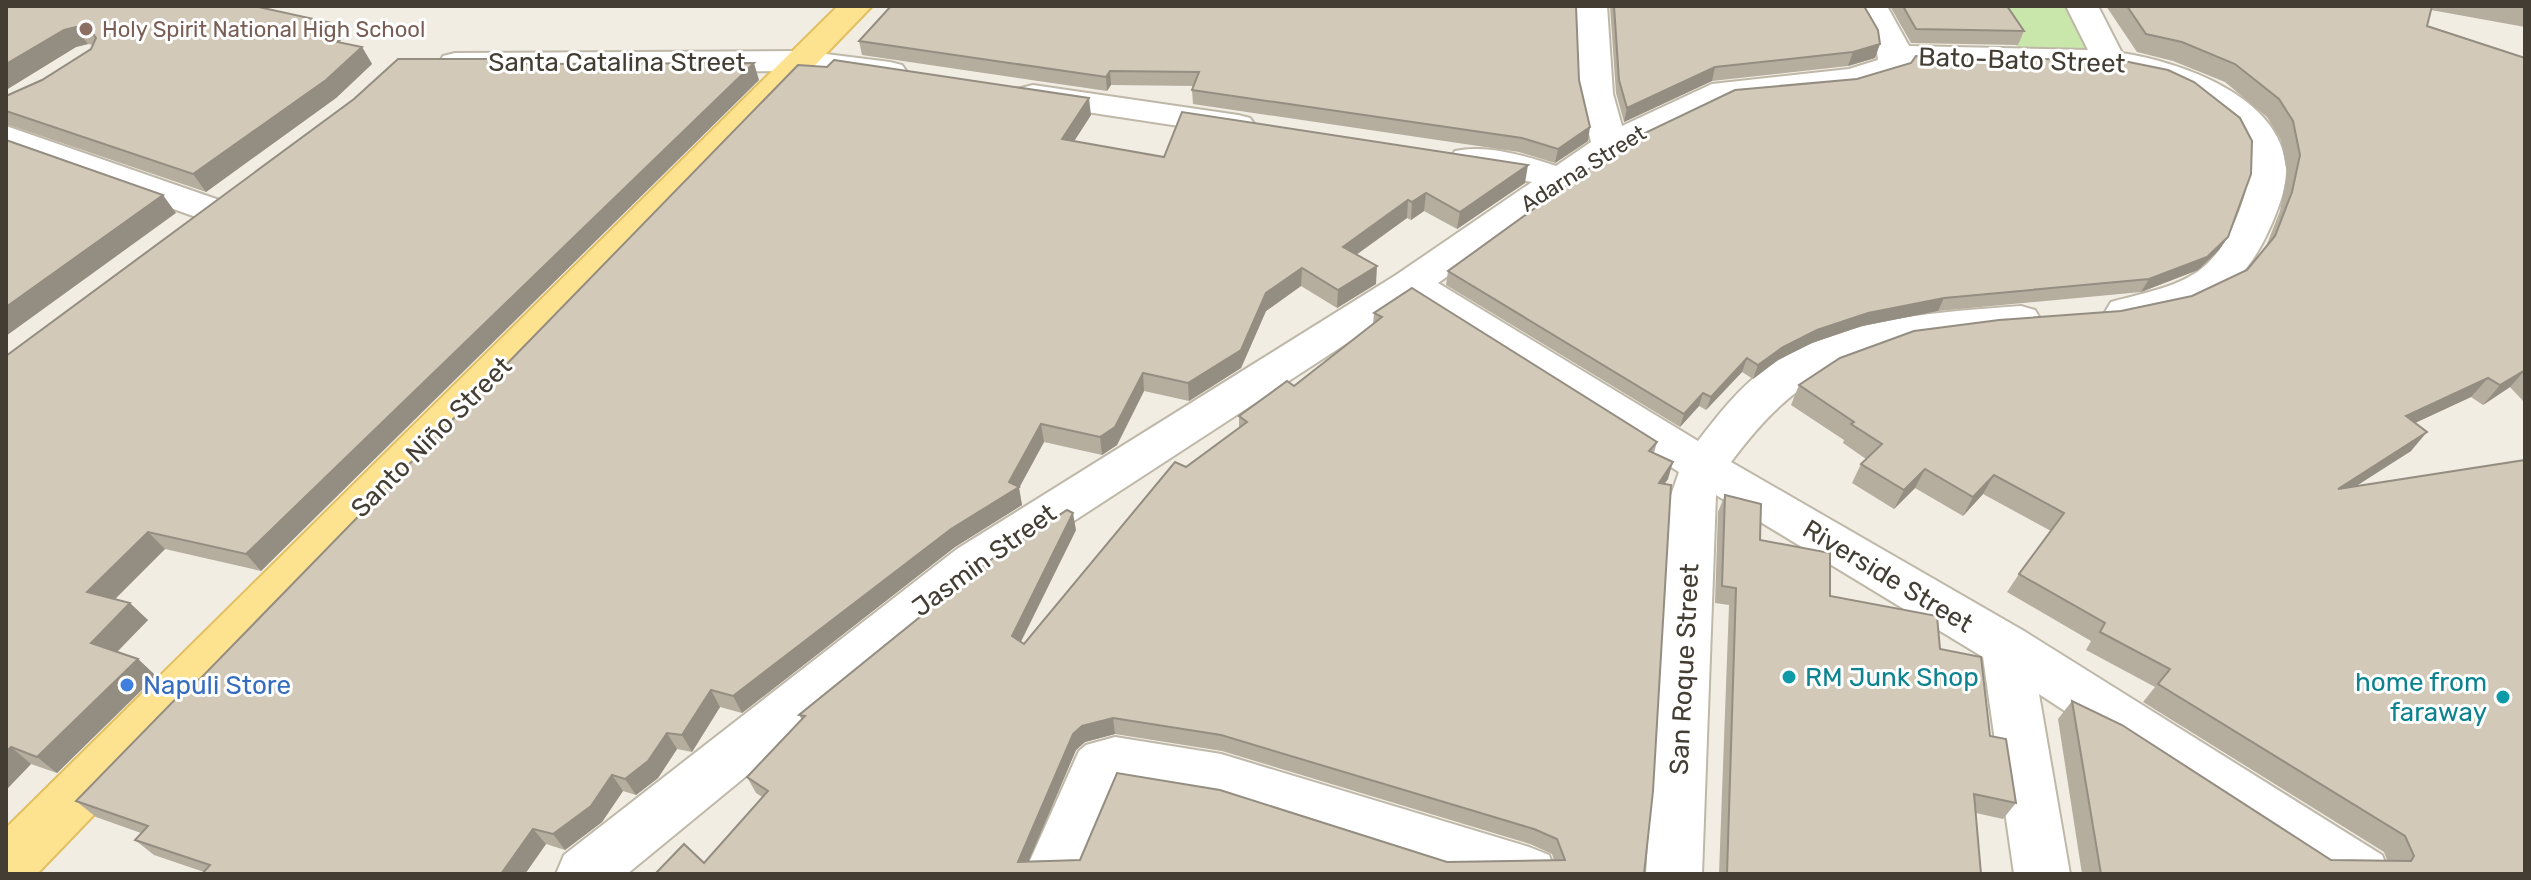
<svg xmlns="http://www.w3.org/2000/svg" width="2531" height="880" font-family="Rubik,sans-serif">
  <rect width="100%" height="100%" fill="#f1ede3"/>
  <polygon fill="#c9e6ab" points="1997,6 2080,6 2110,58 2020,53"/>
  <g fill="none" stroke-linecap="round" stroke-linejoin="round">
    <defs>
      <g id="minor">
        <path d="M1575 6H1607L1613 94 1622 126 1712 84 1849 69 1878 60 1876 43 1855 6H1887L1909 46 2088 50 2066 6H2098L2122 53C2180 62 2281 96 2286 168 2287 188 2277 213 2268 232 2246 280 2215 304 2164 317 2146 322 2129 327 2111 322L2105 312 2111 302C2178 284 2213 282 2240 209 2253 174 2253 148 2225 121 2171 69 2102 69 2031 68 1991 67 1950 66 1910 66L1905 73 1852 89 1731 100 1622 152 1438 283 1698 441C1717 416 1739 388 1765 369 1837 318 1936 312 2021 306L2035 310 2041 320 2035 330C2010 337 1982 336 1956 339 1848 352 1797 373 1731 462L2024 631 2382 855 2390 874H2313L2039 694 2070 874H2014L1983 657 1716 495 1702 874H1646L1669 501 1679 472 1410 302 991 575 627 874H556L564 855 957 549 1396 275 1532 182 1455 167 1450 159 1455 151C1487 144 1526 156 1556 166L1591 142 1579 94Z"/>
        <polygon points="802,51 890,62 902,65 907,72 902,79 890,82 802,71 455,73 443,70 439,63 443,56 455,53"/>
        <polygon points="1033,85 1238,115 1250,118 1255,125 1250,132 1238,135 1021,102 1016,95 1021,88"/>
        <polygon points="6,126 222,201 228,209 222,217 209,220 196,217 6,149"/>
        <polygon points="1115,737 1221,754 1529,847 1549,855 1557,874 1445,874 1221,802 1118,785 1080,874 1024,874 1079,751 1086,745"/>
      </g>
      <polygon id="major" points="838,6 872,6 37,874 6,874 6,828"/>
    </defs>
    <use href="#minor" stroke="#bfb8a8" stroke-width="4"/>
    <use href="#major" stroke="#e2bf60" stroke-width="4"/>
    <use href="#minor" fill="#fff" fill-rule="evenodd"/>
    <use href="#major" fill="#fde28f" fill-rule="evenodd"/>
  </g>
  <g fill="#b5ad9e" fill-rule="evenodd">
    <polygon points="6,6 332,23 341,40 339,42 362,47 372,64 336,98 206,192 6,124 6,96 42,80 91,49 93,45 88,44 76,47 6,90"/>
    <polygon points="1610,6 1864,6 1875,58 1848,66 1712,81 1624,122 1616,93"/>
    <polygon points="1890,6 2007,6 2024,31 2018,45 1911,43"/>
    <polygon points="2106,6 2525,6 2525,27 2431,10 2427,26 2525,58 2525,403 2510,387 2483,405 2471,397 2415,423 2411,451 2355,486 2525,874 2082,874 2058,719 2072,701 2331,860 2387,860 2384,852 2143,702 2155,687 2086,650 2091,641 2007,592 2019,574 2051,531 1983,494 1963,516 1915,488 1894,509 1852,483 1861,464 1866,459 1843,443 1844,440 1791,405 1799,385 2121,311 2192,296 2247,270 2265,249 2280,211 2287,173 2281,140 2267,117 2225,82 2173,61 2137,52"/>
    <polygon points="859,41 1579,80 1588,141 1555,163 1519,152 1193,104 1192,90 1194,86 1111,85 1107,91 862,55"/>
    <polygon points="522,64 759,80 261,571 165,549 115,599 148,620 117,652 138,659 156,676 57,773 31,764 6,790 6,356"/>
    <polygon points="1091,115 1074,141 1164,157 1525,183 1457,229 1424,211 1411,220 1407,218 1356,255 1376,284 1337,308 1301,286 1266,311 1241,368 1189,401 1144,391 1117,445 1102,455 1044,442 1019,488 1022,505 955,547 742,713 720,707 692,752 677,749 658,778 636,795 623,791 602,822 565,850 546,844 525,874 202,874 204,872 154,855 135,840 141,833 96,817 76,801 199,680"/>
    <polygon points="2228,237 2219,250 2198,270 2141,292 1938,311 1862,326 1812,343 1778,360 1753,379 1742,372 1706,410 1699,406 1680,427 1446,285 1448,271"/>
    <path d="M1374 313 1657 442 1654 453 1668 479 1664 484 1644 874 704 863 762 797 756 793 747 777 802 720 799 715 1076 530 1021 642 1024 644 1186 467 1239 428V416L1294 386 1373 324ZM1115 734 1222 751 1530 844 1552 854 1554 860 1447 862 1080 860 1029 861 1076 750 1085 742Z"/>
    <polygon points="1725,495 1760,540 1830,596 1940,649 1990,736 2016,803 2003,819 1976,813 1981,874 1719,874 1729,605 1715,603 1718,512"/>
  </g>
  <g fill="#948d81">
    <polygon points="332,23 341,40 328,55 318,38"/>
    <polygon points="76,27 88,44 76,47 6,90 6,64 64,30"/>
    <polygon points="1880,44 1875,58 1848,66 1853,52"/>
    <polygon points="362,47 372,64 336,98 206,192 193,174"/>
    <polygon points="754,63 759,80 261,571 246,554"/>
    <polygon points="1715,67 1712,81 1624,122 1627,108"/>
    <polygon points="1110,71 1111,85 1107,91 1106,77"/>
    <polygon points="1089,98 1091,115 1064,157 1062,139"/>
    <polygon points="1590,127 1588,141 1555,163 1558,149"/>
    <polygon points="1528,165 1525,183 1457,229 1460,212"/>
    <polygon points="1426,193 1424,211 1411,220 1412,202"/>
    <polygon points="163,195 176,213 6,336 6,307"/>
    <polygon points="1408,200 1407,218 1342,265 1343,247"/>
    <polygon points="2228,237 2219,250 2198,270 2141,292 2149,279"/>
    <polygon points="1377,266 1376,284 1337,308 1338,290"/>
    <polygon points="1302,268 1301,286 1266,311 1241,368 1189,401 1188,383 1266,293"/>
    <polygon points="1944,298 1938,311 1862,326 1812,343 1778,360 1753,379 1758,365 1783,347 1817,330 1868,313"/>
    <polygon points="1747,358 1742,372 1706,410 1711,397"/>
    <polygon points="2525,370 2510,387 2483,405 2500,385"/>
    <polygon points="1143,373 1144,391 1117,445 1102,455 1100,437"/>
    <polygon points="2488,378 2471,397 2389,435 2406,416"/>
    <polygon points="1703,393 1699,406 1680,427 1684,414"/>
    <polygon points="1041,424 1044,442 1019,488 1022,505 955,547 742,713 733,696 1009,482"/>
    <polygon points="2427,432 2411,451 2322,508 2338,489"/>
    <polygon points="1673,462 1668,479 1653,500 1659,483"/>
    <polygon points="1925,469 1915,488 1894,509 1904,490"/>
    <polygon points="1994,475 1983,494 1963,516 1973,497"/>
    <polygon points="1073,513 1076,530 1015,653 1012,636"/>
    <polygon points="148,532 165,549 105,609 87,592"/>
    <polygon points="130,603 148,620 109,660 91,643"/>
    <polygon points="138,659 156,676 57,773 37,757"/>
    <polygon points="711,690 720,707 692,752 682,735"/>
    <polygon points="1113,718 1115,734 1085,742 1076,750 1023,874 1018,862 1073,734 1082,726"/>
    <polygon points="667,733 677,749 658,778 636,795 625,779"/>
    <polygon points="11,747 31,764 6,790 6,752"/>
    <polygon points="612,775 623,791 602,822 565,850 553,834"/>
    <polygon points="533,829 546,844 525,874 501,874"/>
  </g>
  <g fill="#d3c9b8" stroke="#948d81" stroke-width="2" fill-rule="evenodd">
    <polygon points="6,6 254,6 332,23 318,38 362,47 326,80 193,174 6,111 6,96 42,80 91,49 96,38 90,30 76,27 64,30 6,64"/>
    <polygon points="891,6 1576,6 1579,80 1590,127 1558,149 1522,138 1192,90 1199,72 1110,71 1106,77 859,41"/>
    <polygon points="1614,6 1864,6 1878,30 1880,44 1853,52 1715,67 1627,108 1619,80"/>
    <polygon points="1903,6 2007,6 2024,31 1916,29"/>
    <polygon points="2127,6 2432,6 2427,26 2525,58 2525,370 2500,385 2488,378 2406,416 2427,432 2338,489 2525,460 2525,874 2101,874 2072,701 2122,725 2331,860 2411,861 2414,856 2405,836 2158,684 2170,669 2100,632 2105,623 2019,574 2064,513 1994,475 1973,497 1925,469 1904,490 1861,464 1882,444 1851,424 1854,422 1799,385 1840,358 1914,331 1999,320 2121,311 2192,296 2247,270 2275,236 2292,192 2300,155 2293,121 2279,99 2235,64 2182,42 2146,34"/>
    <polygon points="1916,56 2124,61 2168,70 2194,82 2240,118 2252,141 2251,174 2228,237 2207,257 2149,279 1944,298 1868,313 1817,330 1783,347 1758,365 1747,358 1711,397 1703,393 1684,414 1448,271 1626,142 1735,90 1857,79 1911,63"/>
    <polygon points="398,59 498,59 522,64 754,63 246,554 148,532 87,592 130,603 91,643 138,659 37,757 11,747 6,752 6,356 354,99"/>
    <polygon points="834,60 1089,98 1062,139 1164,157 1182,112 1528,165 1460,212 1426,193 1412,202 1408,200 1343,247 1377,266 1338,290 1302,268 1266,293 1241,350 1188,383 1143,373 1115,427 1100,437 1041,424 1009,482 1019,487 951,529 733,696 711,690 682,735 667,733 648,761 625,779 612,775 591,806 553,834 533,829 501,874 202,874 210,865 135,840 148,826 76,801 195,679 199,680 798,65 827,67"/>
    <polygon points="6,140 163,195 6,307"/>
    <path d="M1412 288 1657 442 1649 451 1673 462 1659 483 1671 485 1653 791 1644 874H655L684 844 704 863 768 791 747 777 805 716 799 715 989 561 1067 510 1073 513 1012 636 1024 644 1175 462 1186 467 1247 422 1239 416 1287 381 1294 386 1382 317 1374 313ZM1113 718 1221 735 1534 829 1557 839 1565 860 1447 862 1220 790 1117 773 1080 860 1018 862 1073 734 1082 726Z"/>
    <polygon points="1725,495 1761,504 1760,540 1830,553 1830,596 1937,616 1940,649 1981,657 1990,736 2006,739 2016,803 1974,794 1981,874 1727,874 1736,588 1722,586"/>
  </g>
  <circle fill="#8d6e63" stroke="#fff" stroke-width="3" cx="86" cy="29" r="8"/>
  <g fill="#0f9aa8" stroke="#fff" stroke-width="3">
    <circle cx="1789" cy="677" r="8"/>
    <circle cx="2503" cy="697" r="8"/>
  </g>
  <circle fill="#3f7fe0" stroke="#fff" stroke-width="3" cx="127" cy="685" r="8"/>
  <g text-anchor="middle" stroke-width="6" stroke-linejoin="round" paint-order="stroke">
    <g font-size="22" fill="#785e54" stroke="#fff" text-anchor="start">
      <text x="102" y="37">Holy Spirit National High School</text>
    </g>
    <g font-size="22" fill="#433d33" stroke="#fff">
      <text transform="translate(1583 168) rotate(-32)" y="8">Adarna Street</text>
    </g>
    <g font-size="26" fill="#433d33" stroke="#fff">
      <text transform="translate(2022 60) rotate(2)" y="9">Bato-Bato Street</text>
      <text x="617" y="71">Santa Catalina Street</text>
      <text transform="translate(431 437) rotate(-45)" y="9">Santo Niño Street</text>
      <text transform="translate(984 560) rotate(-36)" y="9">Jasmin Street</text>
      <text transform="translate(1888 576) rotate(31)" y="9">Riverside Street</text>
      <text transform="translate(1684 669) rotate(-87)" y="9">San Roque Street</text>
    </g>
    <g font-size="26" fill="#0d838f" stroke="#fff" text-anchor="start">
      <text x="1805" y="686">RM Junk Shop</text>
      <text x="2487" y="691" text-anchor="end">home from<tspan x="2487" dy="30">faraway</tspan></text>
    </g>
    <g font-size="26" fill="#366cbe" stroke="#fff" text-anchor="start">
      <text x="143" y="694">Napuli Store</text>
    </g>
  </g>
  <rect width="2531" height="880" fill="none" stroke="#433d33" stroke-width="16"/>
</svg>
